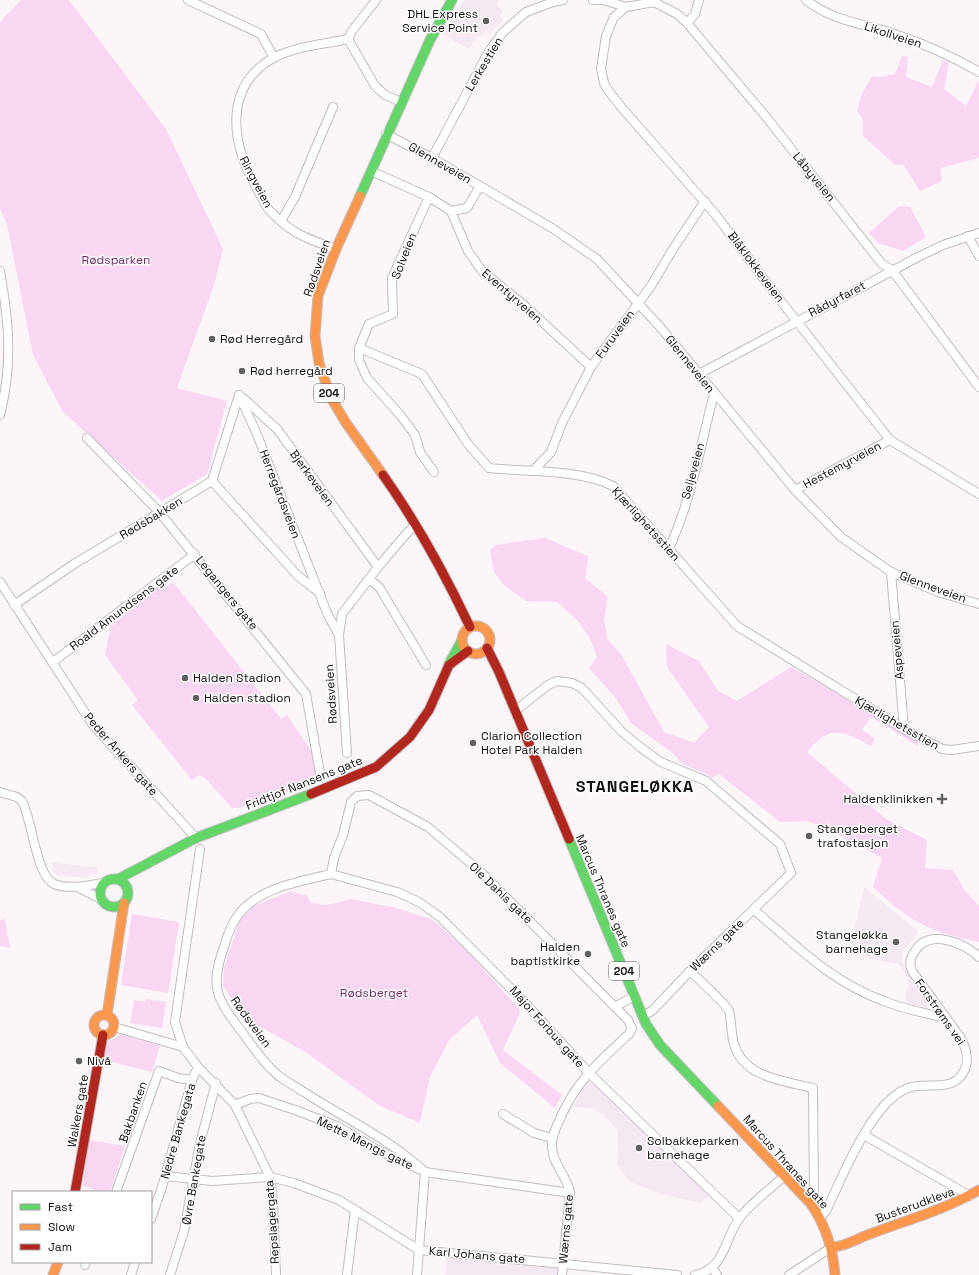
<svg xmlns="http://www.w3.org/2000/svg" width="979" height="1275" font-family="'Space Grotesk',sans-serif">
  <rect width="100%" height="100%" fill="#fcf6fb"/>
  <g fill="#f4e8f2">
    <polygon points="464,0 498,0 497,6 503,11 499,16 504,20 489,34 486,31 481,36 480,35 473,42 470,49 441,34"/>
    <polygon points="53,863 96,867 98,872 86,878 57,875 52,870"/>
    <polygon points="864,887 918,931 916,936 904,950 901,960 912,980 930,1003 925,1009 906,1003 906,990 909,987 908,979 899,964 870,959 850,948"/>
    <polygon points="591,1081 709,1195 700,1203 661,1194 630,1182 617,1164 618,1131 603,1114 590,1108 573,1107 582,1089"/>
    <polygon points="447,1256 558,1266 558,1275 445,1275"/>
  </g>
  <g fill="#f9d7f3">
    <polygon points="21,0 69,0 166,129 223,249 215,282 177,388 227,401 207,474 162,501 63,412 33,355 7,224 0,209 0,22"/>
    <polygon points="902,56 908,57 906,77 932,87 943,60 949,63 944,89 966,106 979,80 979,158 940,168 942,181 920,191 903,164 895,165 863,136 863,120 857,110 862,94 872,76 881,77 895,74"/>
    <polygon points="899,206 910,207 926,237 903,251 878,243 869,233"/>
    <path d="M545 538 588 556 585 578 608 597 604 620 608 640 621 654 664 732 694 743 709 727 667 667 666 644 699 661 718 691 737 701 791 667 920 741 918 746 871 717 862 730 875 738 871 746C843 731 830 724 807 752L886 819 927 840 925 868 953 870 965 891 979 906V942C930 932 909 921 873 887L882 858 826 828 807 821 780 822 719 774 712 778 680 762 674 754 631 723 615 697 589 668 597 657 590 638 577 620 557 602 526 601 504 585 494 572 490 550 496 545Z"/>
    <polygon points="173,582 281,719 287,715 312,752 317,782 239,808 232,808 206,779 199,775 192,780 132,705 138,700 105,655 111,626 161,586 164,589"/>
    <polygon points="291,891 307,896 311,903 328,905 351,899 397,908 433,920 465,949 521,1011 503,1050 562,1095 555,1108 500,1063 477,1015 449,1040 430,1077 420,1123 380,1106 304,1051 246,1019 223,986 224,967 240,920 254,906"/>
    <polygon points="132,914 179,922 168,993 121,985"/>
    <polygon points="5,919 10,948 0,946 0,920"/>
    <polygon points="146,999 166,1002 162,1028 130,1023 134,1000 145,1002"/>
    <polygon points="121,1034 160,1046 152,1072 104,1060 108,1042"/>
    <polygon points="89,1140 125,1146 110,1192 100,1192 83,1185"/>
  </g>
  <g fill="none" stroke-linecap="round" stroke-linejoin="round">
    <defs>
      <g id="street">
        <polyline points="188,0 261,34 274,58"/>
        <polyline points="593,0 603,0 626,7"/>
        <path d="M806 0C833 21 860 23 892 33 922 43 952 56 979 72"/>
        <polyline points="687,23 695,14 699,0"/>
        <polyline points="348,39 352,31 376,0"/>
        <polyline points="386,134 432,158 552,228 597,259 661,328 795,490 841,537 891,572 938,592 979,604"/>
        <polyline points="432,158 488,53 502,33 526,12 553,2 563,0"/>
        <polyline points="371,171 429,197 451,211 468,251 482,271 524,305 591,367"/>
        <polyline points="429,197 392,278 393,314 369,324 359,348 359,360 367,378 401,416 415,435 420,452 434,472"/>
        <polyline points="451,211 467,208 480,186"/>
        <polyline points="281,221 295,197 333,107"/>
        <polyline points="968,236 979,256"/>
        <path d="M336 249C322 244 306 239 294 231 285 226 277 218 270 211 264 205 260 193 255 185 231 142 223 85 275 57 297 46 325 44 348 39L375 86 385 95 401 102"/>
        <path d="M0 271C9 322 13 364 0 415"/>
        <path d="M359 348 422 374 468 444 489 468C527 472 579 469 613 486L737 626 904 729 942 749 952 750 979 746"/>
        <polyline points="699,374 918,257 943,245 979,233"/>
        <polyline points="979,387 892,270 882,264 767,118 687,23 677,14 654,2 626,7 614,17 606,36 601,69 604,83 607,89 622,108 716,215 769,286 890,440 979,494"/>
        <polyline points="239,395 256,432 327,613 339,635"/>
        <polyline points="243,398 277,429 378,567"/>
        <polyline points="87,438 160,513 306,694 320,773"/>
        <polyline points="533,471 551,452 562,423 591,367 651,286 673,249 705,201"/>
        <polyline points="212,481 298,576 320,593"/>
        <polyline points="795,490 890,440"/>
        <path d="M669 548C691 502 701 443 714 394"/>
        <polyline points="891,572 904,729"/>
        <polyline points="369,579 379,587 426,665"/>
        <polyline points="0,582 93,725 196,838"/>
        <polyline points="14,605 74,564 212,481 239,395"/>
        <polyline points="53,662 195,554"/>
        <polyline points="515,711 548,685 557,681 572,683 582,688 622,732 644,750 661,762 706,781 780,844 791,873 690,971 652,1011 642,1016"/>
        <polyline points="347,753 339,635 342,614 378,567 407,533 415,526"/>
        <path d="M0 792 17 797 22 801C32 819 36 876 54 884 69 890 88 885 103 883"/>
        <polyline points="200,849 175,1022 183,1047 198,1067 235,1105 270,1177 273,1202 276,1275"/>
        <path d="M331 874C300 881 259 888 239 914 231 924 227 936 224 947 209 988 217 999 242 1032 253 1047 264 1064 279 1076 287 1082 298 1088 307 1094 346 1119 391 1140 425 1172L417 1275"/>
        <polyline points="331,874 397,892 419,902 440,917 529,1007 588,1072 739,1218"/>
        <polyline points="331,874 334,858 343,835 351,802 357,796 369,795 428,827 482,873 615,1007 634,996"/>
        <polyline points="77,887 101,899"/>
        <path d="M754 910C796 945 831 982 884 1001 903 1009 925 1013 946 1018"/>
        <path d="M690 971C697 978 726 1004 729 1011 731 1015 731 1035 734 1044 744 1078 784 1081 813 1088L814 1198 811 1204"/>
        <polyline points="114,1027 183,1047"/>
        <polyline points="235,1105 250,1099 259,1098 295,1110 337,1126 376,1149 425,1172 570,1193"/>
        <polyline points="503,1114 534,1133 552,1138"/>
        <polyline points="864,1135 970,1196"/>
        <polyline points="165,1176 212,1181 270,1177 294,1183 339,1200 419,1250 677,1275"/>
        <polyline points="116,1192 159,1071 178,1078 192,1080"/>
        <path d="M820 1217 826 1211C843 1176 871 1102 908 1088 924 1082 948 1091 960 1077 971 1065 967 1049 960 1037L912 971C909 963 910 958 915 951 929 928 964 943 979 957"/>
        <polyline points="151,1219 162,1187 192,1080 198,1067"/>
        <polyline points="85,1265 86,1262"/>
        <polyline points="712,1267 717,1275"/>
        <polyline points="131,1275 135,1262"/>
        <polyline points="170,1275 184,1231 200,1143 216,1083"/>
        <polyline points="347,1275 355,1210"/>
        <path d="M562 1275 570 1193C568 1177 553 1165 552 1148 551 1138 555 1130 559 1121 575 1082 599 1062 629 1034L632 1029 628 1020 615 1007"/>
        <path d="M695 1275C725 1270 724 1239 739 1219 747 1206 772 1188 784 1176"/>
        <polyline points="789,1275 832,1247"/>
      </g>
      <g id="fast">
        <polyline points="360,196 430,40 452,0"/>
        <polyline points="449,664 462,640"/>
        <polyline points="569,839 646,1024 660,1045 718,1106"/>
        <circle cx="114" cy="893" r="14"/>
        <polyline points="118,879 196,838 311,794"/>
      </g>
      <g id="slow">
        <polyline points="360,196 336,249 318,296 315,336 319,363 331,398 346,423 383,475"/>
        <circle cx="476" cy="640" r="14"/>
        <polyline points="107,1015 124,903"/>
        <circle cx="104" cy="1025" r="10"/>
        <path d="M718 1106 811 1204C826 1226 833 1248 835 1275"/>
        <path d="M832 1247C845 1247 858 1238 870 1234 907 1220 944 1210 979 1190"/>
        <polyline points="53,1275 58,1262"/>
      </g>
      <g id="jam">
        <path d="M383 475C417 523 445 574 470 627"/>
        <polyline points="487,648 499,672 569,839"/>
        <polyline points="311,794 376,767 410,737 429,710 449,665 468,651"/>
        <polyline points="75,1192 103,1035"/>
      </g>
    </defs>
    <use href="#street" stroke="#c1bcc0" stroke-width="10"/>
    <use href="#fast" stroke="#c1bcc0" stroke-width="11"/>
    <use href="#slow" stroke="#c1bcc0" stroke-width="11"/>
    <use href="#jam" stroke="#c1bcc0" stroke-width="11"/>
    <use href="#street" stroke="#fffefe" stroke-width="8"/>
    <use href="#fast" stroke="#63d668" stroke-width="9"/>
    <use href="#slow" stroke="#ff974d" stroke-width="9"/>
    <use href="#jam" stroke="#b3261e" stroke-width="9"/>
  </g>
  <g fill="#645f63" stroke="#fff" stroke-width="1.5">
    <circle cx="486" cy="21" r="4"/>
    <circle cx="212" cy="339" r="4"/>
    <circle cx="242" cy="371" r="4"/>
    <circle cx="185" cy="678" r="4"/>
    <circle cx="196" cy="698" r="4"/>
    <circle cx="473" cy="743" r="4"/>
    <path d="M940 793h4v4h4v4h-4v4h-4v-4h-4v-4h4z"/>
    <circle cx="809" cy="836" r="4"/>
    <circle cx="896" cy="942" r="4"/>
    <circle cx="588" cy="954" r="4"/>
    <circle cx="79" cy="1061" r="4"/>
    <circle cx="639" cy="1148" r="4"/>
  </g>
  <g text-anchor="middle" stroke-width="3" stroke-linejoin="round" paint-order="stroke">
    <g fill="#fff" stroke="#595658" stroke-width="1">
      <rect x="314" y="384" width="30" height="18" rx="3"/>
      <rect x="609" y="962" width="30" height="18" rx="3"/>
    </g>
    <g font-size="11" font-weight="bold" fill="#120e11">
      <text x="329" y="397">204</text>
      <text x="624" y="975">204</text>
    </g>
    <g font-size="12" fill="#120e11" stroke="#fff" text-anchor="start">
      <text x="478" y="18" text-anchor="end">DHL Express<tspan x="478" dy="14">Service Point</tspan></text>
      <text x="220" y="343">Rød Herregård</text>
      <text x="250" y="375">Rød herregård</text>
      <text x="193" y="682">Halden Stadion</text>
      <text x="204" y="702">Halden stadion</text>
      <text x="481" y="740">Clarion Collection<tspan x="481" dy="14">Hotel Park Halden</tspan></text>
      <text x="933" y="803" text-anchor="end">Haldenklinikken</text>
      <text x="817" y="833">Stangeberget<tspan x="817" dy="14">trafostasjon</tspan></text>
      <text x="888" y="939" text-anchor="end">Stangeløkka<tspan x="888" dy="14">barnehage</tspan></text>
      <text x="580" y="951" text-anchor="end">Halden<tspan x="580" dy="14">baptistkirke</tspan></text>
      <text x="87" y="1065">Nivå</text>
      <text x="647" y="1145">Solbakkeparken<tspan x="647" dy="14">barnehage</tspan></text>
    </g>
    <g font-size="12" fill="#120e11" stroke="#fff">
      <text transform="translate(893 35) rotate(18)" y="4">Likollveien</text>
      <text transform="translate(484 64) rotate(-59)" y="4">Lerkestien</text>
      <text transform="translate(440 163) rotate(30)" y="4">Glenneveien</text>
      <text transform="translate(814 177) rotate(51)" y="4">Låbyveien</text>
      <text transform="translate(256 182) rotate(62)" y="4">Ringveien</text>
      <text transform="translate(404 256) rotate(-68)" y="4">Solveien</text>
      <text transform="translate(756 267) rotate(53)" y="4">Blåklokkeveien</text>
      <text transform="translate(317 268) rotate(-71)" y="4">Rødsveien</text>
      <text transform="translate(512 296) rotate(41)" y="4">Eventyrveien</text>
      <text transform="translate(837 299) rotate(-28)" y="4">Rådyrfaret</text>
      <text transform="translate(615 334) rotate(-54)" y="4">Furuveien</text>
      <text transform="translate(690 364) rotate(51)" y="4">Glenneveien</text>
      <text transform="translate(842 465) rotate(-28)" y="4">Hestemyrveien</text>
      <text transform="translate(693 471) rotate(-75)" y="4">Seljeveien</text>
      <text transform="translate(312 478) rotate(54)" y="4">Bjerkeveien</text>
      <text transform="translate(280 494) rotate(69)" y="4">Herregårdsveien</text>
      <text transform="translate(151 518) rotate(-31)" y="4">Rødsbakken</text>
      <text transform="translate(646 524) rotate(48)" y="4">Kjærlighetsstien</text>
      <text transform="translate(933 587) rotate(20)" y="4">Glenneveien</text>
      <text transform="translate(227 593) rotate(51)" y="4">Legangers gate</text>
      <text transform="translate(124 608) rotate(-37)" y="4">Roald Amundsens gate</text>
      <text transform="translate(897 650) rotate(-95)" y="4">Aspeveien</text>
      <text transform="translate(331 694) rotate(-94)" y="4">Rødsveien</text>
      <text transform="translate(897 723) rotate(30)" y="4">Kjærlighetsstien</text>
      <text transform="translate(121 754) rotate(49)" y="4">Peder Ankers gate</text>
      <text transform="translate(304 783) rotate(-22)" y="4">Fridtjof Nansens gate</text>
      <text transform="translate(603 891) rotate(67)" y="4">Marcus Thranes gate</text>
      <text transform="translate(501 893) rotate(44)" y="4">Ole Dahls gate</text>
      <text transform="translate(717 945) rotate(-44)" y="4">Wærns gate</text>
      <text transform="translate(940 1012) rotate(55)" y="4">Forstrøms vei</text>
      <text transform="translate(251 1022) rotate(54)" y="4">Rødsveien</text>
      <text transform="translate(547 1027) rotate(48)" y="4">Major Forbus gate</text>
      <text transform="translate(78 1111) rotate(-80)" y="4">Walkers gate</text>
      <text transform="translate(133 1112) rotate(-71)" y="4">Bakbanken</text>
      <text transform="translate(178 1131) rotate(-74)" y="4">Nedre Bankegata</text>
      <text transform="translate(365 1143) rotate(26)" y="4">Mette Mengs gate</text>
      <text transform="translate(786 1162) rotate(48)" y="4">Marcus Thranes gate</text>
      <text transform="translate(194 1180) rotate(-80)" y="4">Øvre Bankegate</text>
      <text transform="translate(915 1205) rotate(-20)" y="4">Busterudkleva</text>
      <text transform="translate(272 1222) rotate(-94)" y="4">Repslagergata</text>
      <text transform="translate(566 1229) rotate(-85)" y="4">Wærns gate</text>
      <text transform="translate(477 1255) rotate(5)" y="4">Karl Johans gate</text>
    </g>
    <g font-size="12" fill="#72256c" stroke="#fff">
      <text x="116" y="264">Rødsparken</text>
      <text x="374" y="997">Rødsberget</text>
    </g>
    <g font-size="16" font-weight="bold" letter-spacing="1" fill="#120e11" stroke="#fff">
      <text x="635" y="792">STANGELØKKA</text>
    </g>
  </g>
  <rect x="12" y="1191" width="140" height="72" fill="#ffffff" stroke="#a09fa0"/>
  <rect x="20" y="1204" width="20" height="6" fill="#63d668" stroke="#a09fa0"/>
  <text x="48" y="1211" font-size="12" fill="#120e11">Fast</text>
  <rect x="20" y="1224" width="20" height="6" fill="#ff974d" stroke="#a09fa0"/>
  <text x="48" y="1231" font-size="12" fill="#120e11">Slow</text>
  <rect x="20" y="1244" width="20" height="6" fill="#b3261e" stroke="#a09fa0"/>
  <text x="48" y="1251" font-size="12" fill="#120e11">Jam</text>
</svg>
